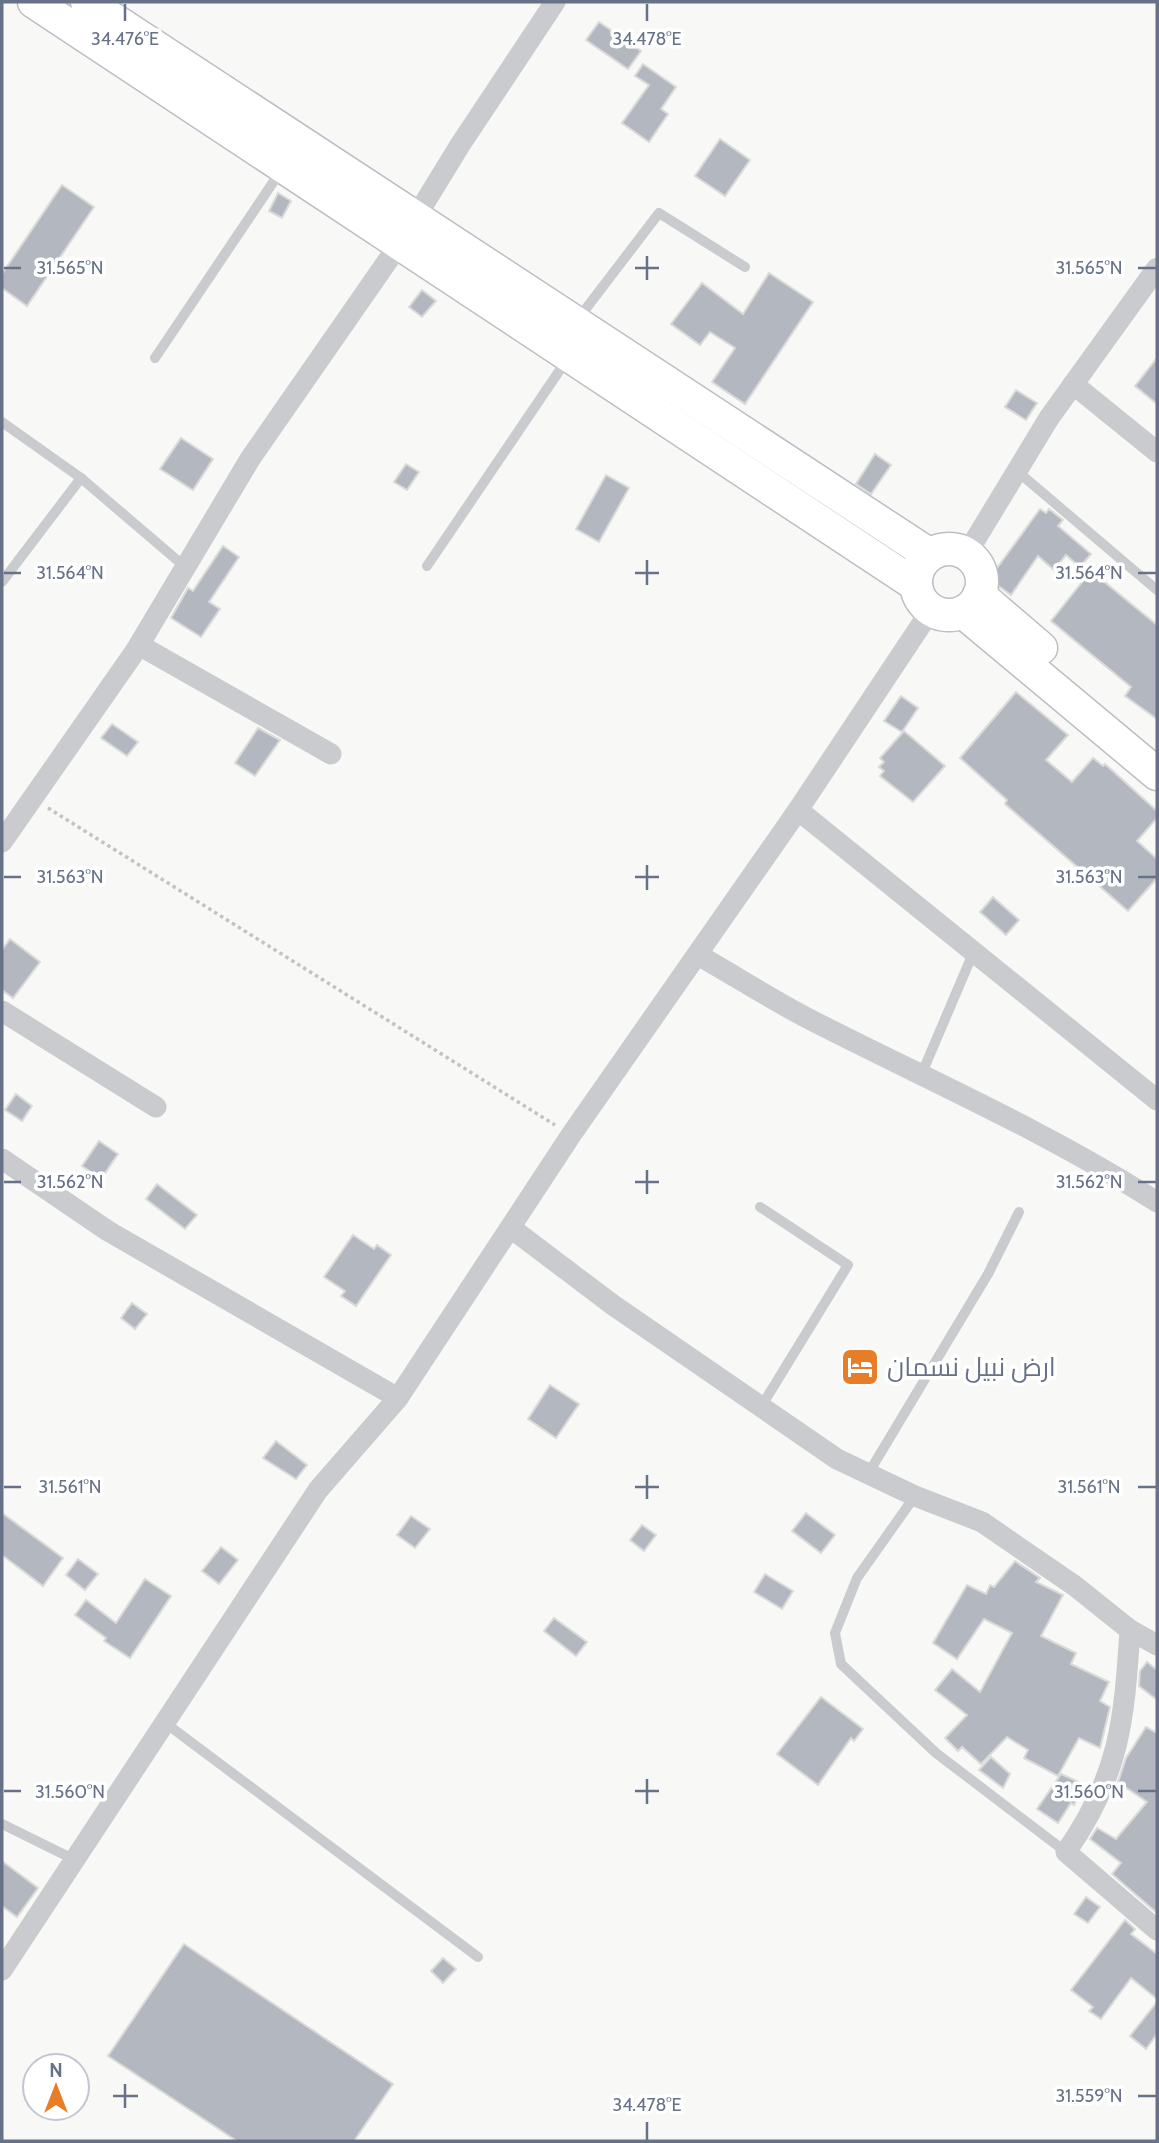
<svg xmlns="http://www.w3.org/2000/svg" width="1159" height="2143" font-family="Cabin,Cairo,sans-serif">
  <rect width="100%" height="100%" fill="#f8f9f6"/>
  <g fill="#b3b8c0" stroke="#dadad8" stroke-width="2">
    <polygon points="599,22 641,51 628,69 586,40"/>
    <polygon points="643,64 676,87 661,109 668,114 649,142 622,123 649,85 635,76"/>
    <polygon points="720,139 750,160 725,196 695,176"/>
    <polygon points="62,185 94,207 27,306 2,288 2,274"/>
    <polygon points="278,193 291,201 282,218 269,211"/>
    <polygon points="769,273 813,302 745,404 712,382 735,348 710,332 700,345 671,324 702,283 743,314"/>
    <polygon points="422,290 436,301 422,317 409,307"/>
    <polygon points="1157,358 1157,404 1135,386"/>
    <polygon points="1016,390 1037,403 1026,420 1005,407"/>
    <polygon points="181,438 213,459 193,490 160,469"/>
    <polygon points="875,454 891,465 871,494 856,484"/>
    <polygon points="406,464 419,472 407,490 394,482"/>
    <polygon points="606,475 629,488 599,542 576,529"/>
    <polygon points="1040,509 1046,513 1049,509 1063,520 1058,526 1091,554 1080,567 1066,555 1054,570 1038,556 1011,595 989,579"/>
    <polygon points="223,546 239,557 209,602 220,609 201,637 171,618 188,588 193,591"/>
    <polygon points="1091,571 1157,625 1157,719 1125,696 1131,687 1051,621"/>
    <polygon points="1016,692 1068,735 1046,760 1072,782 1093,758 1103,766 1105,764 1157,811 1157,818 1137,841 1157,859 1157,878 1128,911 1005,804 1007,800 960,758"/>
    <polygon points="901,696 918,708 902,732 884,721"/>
    <polygon points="112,724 138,742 127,756 101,738"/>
    <polygon points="258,728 280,740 255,776 235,763"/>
    <polygon points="904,731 945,766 913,802 880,776 884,771 879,767 884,762 880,758"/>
    <polygon points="993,897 1019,920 1006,935 980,912"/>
    <polygon points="10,939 40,962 13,998 2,990 2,950"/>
    <polygon points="16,1094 32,1106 22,1121 5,1110"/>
    <polygon points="99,1141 118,1154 101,1179 82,1166"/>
    <polygon points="157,1184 197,1215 185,1229 146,1199"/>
    <polygon points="353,1235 374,1249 377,1245 391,1255 356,1306 341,1296 345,1291 324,1277"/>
    <polygon points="132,1303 147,1314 135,1329 121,1318"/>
    <polygon points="550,1385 579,1404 556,1438 528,1419"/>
    <polygon points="276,1441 307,1465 296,1479 263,1458"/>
    <polygon points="2,1513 63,1558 43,1586 2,1555"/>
    <polygon points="806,1513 835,1535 821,1553 792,1531"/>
    <polygon points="411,1516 430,1529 415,1548 397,1535"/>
    <polygon points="642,1525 656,1535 644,1551 630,1540"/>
    <polygon points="221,1547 238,1560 219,1584 202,1571"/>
    <polygon points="78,1559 98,1574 85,1590 66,1575"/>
    <polygon points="1015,1561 1040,1578 1036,1582 1063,1595 1041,1636 1076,1653 1071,1664 1109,1682 1100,1701 1110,1707 1100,1748 1079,1738 1058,1776 1024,1758 1028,1750 1007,1737 981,1764 962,1747 958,1751 945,1738 967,1715 935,1690 952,1669 980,1692 1012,1633 984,1619 957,1659 933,1643 967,1585 986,1594 990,1585 994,1587"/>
    <polygon points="765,1574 793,1591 782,1609 754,1592"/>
    <polygon points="145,1579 171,1596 130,1658 104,1641 106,1638 75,1615 86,1600 116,1623"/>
    <polygon points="554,1618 587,1642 576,1656 544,1631"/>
    <polygon points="1147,1662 1157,1670 1157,1700 1139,1686 1140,1671"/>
    <polygon points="821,1697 863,1729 854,1741 851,1738 818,1785 777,1754"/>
    <polygon points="1146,1727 1157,1733 1157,1913 1112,1874 1121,1863 1090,1839 1097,1828 1116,1839 1147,1802 1118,1782 1126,1758"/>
    <polygon points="991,1757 1010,1774 1003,1788 979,1770"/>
    <polygon points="1061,1774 1083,1784 1074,1805 1071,1803 1058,1823 1037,1809"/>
    <polygon points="2,1861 38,1888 17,1917 2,1906"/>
    <polygon points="1086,1897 1100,1907 1088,1923 1074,1914"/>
    <polygon points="1125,1920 1135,1929 1131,1934 1157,1954 1157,1999 1131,1978 1101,2019 1089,2011 1093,2007 1071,1990"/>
    <polygon points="184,1944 393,2084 354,2141 237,2141 108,2056"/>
    <polygon points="443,1958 456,1969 443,1983 431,1971"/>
    <polygon points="1157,2002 1157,2034 1146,2049 1130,2036"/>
  </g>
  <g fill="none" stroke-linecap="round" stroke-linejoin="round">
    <defs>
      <g id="secondary">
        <polyline points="34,2 916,585"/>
        <polyline points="87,2 930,555"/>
        <circle cx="949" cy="582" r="33"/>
        <polyline points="979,595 1041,648"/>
        <polyline points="963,612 1157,774"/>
      </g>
    </defs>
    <use href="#secondary" stroke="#bbbec4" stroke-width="35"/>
    <polyline stroke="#c2c3c6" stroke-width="3.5" stroke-dasharray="3.5 3.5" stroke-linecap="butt" points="48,808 555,1125"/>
    <g stroke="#c9cbcf" stroke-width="10">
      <polyline points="578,319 659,213 745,267"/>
      <polyline points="155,358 282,169"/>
      <polyline points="2,422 81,478 184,566"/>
      <polyline points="1017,471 1157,590"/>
      <polyline points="427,566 568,358"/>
      <polyline points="2,582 81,478"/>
      <polyline points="922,1073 974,951"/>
      <polyline points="760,1207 848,1265 761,1407"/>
      <polyline points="868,1474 988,1274 1019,1212"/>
      <polyline points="915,1496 857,1578 835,1633 841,1664 936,1753 1066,1852"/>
      <polyline points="164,1722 478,1957"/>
      <polyline points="2,1824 73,1859"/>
    </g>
    <g stroke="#c9cbcf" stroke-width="21">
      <polyline points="1073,384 1157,452"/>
      <polyline points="966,555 1049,418 1157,268"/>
      <polyline points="139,645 331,754"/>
      <polyline points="798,810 1157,1100"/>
      <polyline points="2,842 136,650 250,459 400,243 460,145 555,2"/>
      <path d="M698 955C735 976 771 999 809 1019 926 1079 1046 1131 1157 1202"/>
      <polyline points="2,1011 156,1107"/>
      <polyline points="2,1159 108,1231 398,1398"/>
      <polyline points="511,1228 613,1305 837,1459 915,1496 982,1522 1075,1586 1130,1630 1157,1645"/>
      <path d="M1130 1630C1124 1721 1120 1775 1066 1852L1157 1930"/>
      <polyline points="2,1970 318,1490 398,1398 571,1135 798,810 931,610"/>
    </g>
    <use href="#secondary" stroke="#fff" stroke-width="32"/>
  </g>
  <path fill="none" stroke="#677288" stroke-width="2.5" d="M125 4V21M647 4V21M647 256V280M4 268H21M635 268H659M1138 268H1156M647 560V585M4 573H21M635 573H659M1138 573H1156M647 865V890M4 877H21M635 877H659M1138 877H1156M647 1170V1194M4 1182H21M635 1182H659M1138 1182H1156M647 1475V1499M4 1487H21M635 1487H659M1138 1487H1156M647 1779V1804M4 1791H21M635 1791H659M1138 1791H1156M125 2084V2108M113 2096H138M1138 2096H1156M647 2122V2140"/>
  <defs>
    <symbol id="hotel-square" viewBox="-11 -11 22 22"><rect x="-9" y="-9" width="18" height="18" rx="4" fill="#e77e27" stroke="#fff"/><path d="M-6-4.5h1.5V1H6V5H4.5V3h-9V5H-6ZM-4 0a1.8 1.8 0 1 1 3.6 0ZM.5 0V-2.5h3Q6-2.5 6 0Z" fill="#fff"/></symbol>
  </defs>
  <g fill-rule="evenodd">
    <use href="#hotel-square" x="838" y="1345" width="44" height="44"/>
  </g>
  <g text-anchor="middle" stroke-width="7" stroke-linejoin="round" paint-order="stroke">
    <g font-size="26" fill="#677288" stroke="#fff" text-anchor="start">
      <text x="887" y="1376">ارض نبيل نسمان</text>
    </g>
  </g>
  <g font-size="18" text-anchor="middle" fill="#677288" stroke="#fff" stroke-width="7" stroke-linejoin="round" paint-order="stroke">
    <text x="125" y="45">34.476°E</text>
    <text x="647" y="45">34.478°E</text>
    <text x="70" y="274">31.565°N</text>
    <text x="1089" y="274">31.565°N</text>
    <text x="70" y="579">31.564°N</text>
    <text x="1089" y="579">31.564°N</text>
    <text x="70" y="883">31.563°N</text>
    <text x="1089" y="883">31.563°N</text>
    <text x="70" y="1188">31.562°N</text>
    <text x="1089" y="1188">31.562°N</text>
    <text x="70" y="1493">31.561°N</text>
    <text x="1089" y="1493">31.561°N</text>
    <text x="70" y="1798">31.560°N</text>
    <text x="1089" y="1798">31.560°N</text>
    <text x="1089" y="2102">31.559°N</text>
    <text x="647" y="2111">34.478°E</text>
  </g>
  <rect width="1159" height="2143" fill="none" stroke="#677288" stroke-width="7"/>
  <g transform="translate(56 2087)"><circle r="33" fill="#ffffff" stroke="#c2c7cf" stroke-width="2"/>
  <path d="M0-5L12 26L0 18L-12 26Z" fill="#e77e27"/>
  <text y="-10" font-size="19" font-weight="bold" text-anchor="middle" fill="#677288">N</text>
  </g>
</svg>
